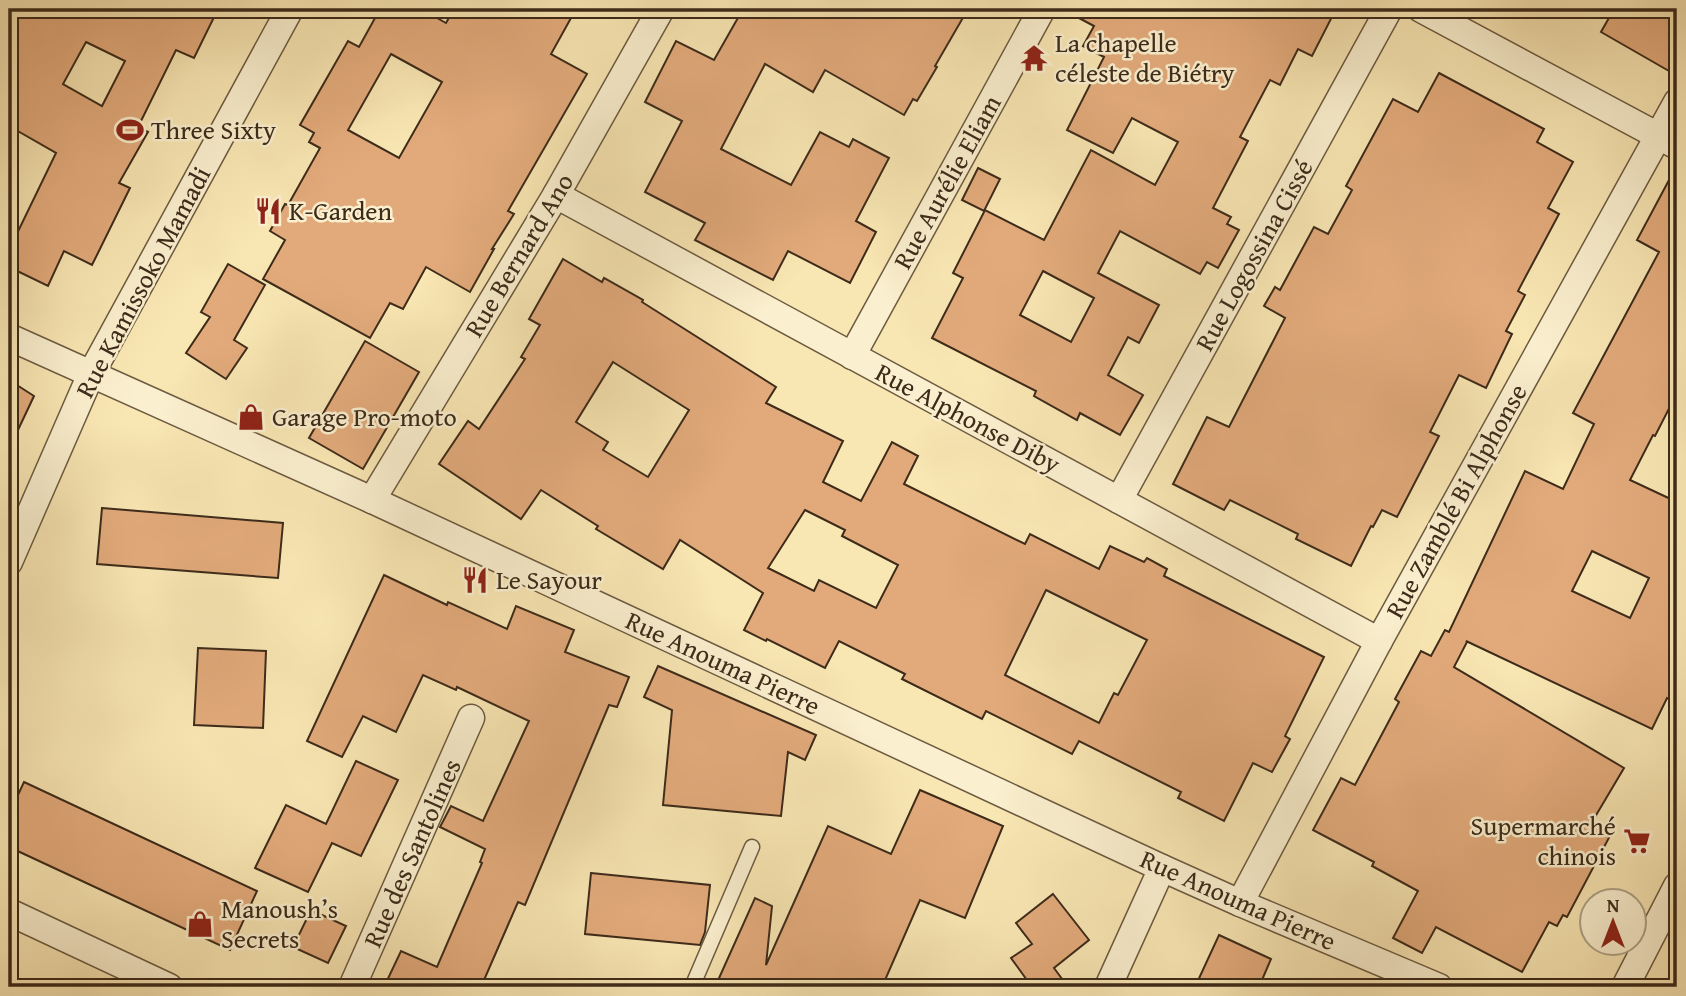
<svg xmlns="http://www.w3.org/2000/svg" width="1686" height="996" font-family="'Gentium Book Plus',serif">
  <rect width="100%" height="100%" fill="#f8e6b3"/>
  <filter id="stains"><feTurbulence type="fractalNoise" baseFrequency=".00286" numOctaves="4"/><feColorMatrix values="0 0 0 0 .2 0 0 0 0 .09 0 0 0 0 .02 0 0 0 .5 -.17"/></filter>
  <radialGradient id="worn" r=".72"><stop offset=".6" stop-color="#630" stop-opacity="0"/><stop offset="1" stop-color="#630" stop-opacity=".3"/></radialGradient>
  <g fill="#e2aa7b" stroke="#3d2b1a" stroke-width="2" fill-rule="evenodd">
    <path d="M9 9H218L194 58 176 50 138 127 148 132 119 183 130 188 92 265 64 251 48 286 9 267V250L56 153 9 126ZM86 42 125 61 102 106 63 84Z"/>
    <path d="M380 9H421L446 23 454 9H576L551 54 587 74 508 211 514 214 492 249H494L470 292 426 267 403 309 390 303 370 338 263 279 285 240 270 231 285 204 288 205 320 148 309 142 314 133 300 125 348 41 359 47ZM391 54 442 82 399 158 348 130Z"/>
    <polygon points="743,9 968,9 935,66 937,67 917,101 913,99 904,115 825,70 813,92 765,64 721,149 791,185 820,132 849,147 853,139 889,158 856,221 876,232 850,283 788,251 773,280 695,240 705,223 645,192 682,121 645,102 676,41 714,60"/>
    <path d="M1062 9H1336L1312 56 1298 49 1280 85 1270 80 1240 137 1248 141 1213 208 1231 217 1227 224 1239 230 1218 268 1207 262 1200 274 1120 231 1098 273 1159 305 1139 343 1128 337 1108 375 1143 395 1120 435 1080 413 1077 420 1034 396 1036 391 932 338 963 278 953 273 985 210 1044 240 1091 150 1155 185 1178 142 1132 118 1113 153 1067 130 1104 57 1083 46 1094 26ZM1043 271 1094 298 1071 342 1020 315Z"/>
    <polygon points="1614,9 1677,9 1677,57 1669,71 1601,32"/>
    <polygon points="1439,73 1544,129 1537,142 1573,162 1548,208 1559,214 1518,291 1525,295 1506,331 1512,334 1486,388 1459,375 1430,432 1439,436 1397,517 1382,510 1373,527 1371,526 1351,566 1296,539 1298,534 1230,500 1224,510 1173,484 1207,417 1229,427 1285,318 1264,306 1275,287 1280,290 1314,227 1328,234 1352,190 1346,186 1393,99 1418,112"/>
    <path d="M1677 165V393L1655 436 1653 435 1630 480 1677 502V703L1667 698 1652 729 1466 641 1467 642 1454 667 1624 768 1592 822 1612 832 1567 917 1563 915 1557 926 1549 922 1522 972 1436 927 1422 953 1393 938 1418 891 1372 866 1374 862 1313 830 1341 778 1355 785 1399 702 1395 699 1421 651 1431 656 1445 630 1449 632 1525 471 1563 489 1594 424 1573 413 1659 252 1637 240ZM1592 551 1649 578 1630 618 1572 591Z"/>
    <polygon points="978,168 1000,179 984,211 962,200"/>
    <path d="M563 259 602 282 604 278 643 300 642 302 776 387 766 403 843 441 823 482 861 501 892 442 918 456 904 484 1025 544 1030 534 1099 569 1110 546 1144 562 1147 558 1167 569 1164 576 1324 657 1285 736 1290 739 1272 772 1253 763 1224 821 1178 798 1181 792 1079 741 1072 754 986 711 982 719 902 679 905 674 839 641 825 668 767 639 766 641 744 630 763 593 680 540 663 569 596 529 598 526 541 490 521 519 439 464 468 421 479 429 525 359 521 357 540 325 529 319ZM613 362 689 410 648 477 603 450 608 442 576 422ZM805 510 845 530 842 536 898 565 876 608 819 580 814 591 768 568ZM1046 590 1147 640 1118 695 1114 693 1099 723 1005 675Z"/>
    <polygon points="228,264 265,285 234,340 247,348 226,379 186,353 210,317 201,312"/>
    <polygon points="365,341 419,372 363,469 309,438"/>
    <polygon points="9,380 34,396 9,449"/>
    <polygon points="102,508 283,523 278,578 97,564"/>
    <polygon points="384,575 447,605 448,602 507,629 516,606 574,630 565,652 629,677 617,707 609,705 525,905 518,902 481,987 384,987 401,951 437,967 482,863 480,862 485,849 440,827 451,806 483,821 529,721 457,687 456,690 423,675 396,732 363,716 342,757 307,741"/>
    <polygon points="198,648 266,651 263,728 194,725"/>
    <polygon points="658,666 816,735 805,760 788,752 781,816 663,805 672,710 644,697"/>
    <polygon points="356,761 398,780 361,856 332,843 308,892 255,868 286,805 326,824"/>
    <polygon points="24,782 257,891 230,950 9,847 9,814"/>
    <polygon points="920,790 1003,826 965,918 920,900 882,987 715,987 755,898 772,906 766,965 828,826 891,854"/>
    <polygon points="591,873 710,885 705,932 700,945 585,934"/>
    <polygon points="1053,894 1089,940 1054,968 1068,987 1032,987 1011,958 1032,944 1016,923"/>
    <polygon points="311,910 346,926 328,963 293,947"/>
    <polygon points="1219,935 1271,959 1259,987 1195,987"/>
  </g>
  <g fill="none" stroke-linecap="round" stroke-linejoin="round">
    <defs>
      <polyline id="lane" points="692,987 752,847"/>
      <g id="street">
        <polyline points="1421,9 1677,146"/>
        <polyline points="556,195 1379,641"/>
        <polyline points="9,337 372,500 1162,868 1240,903 1439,987"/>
        <polyline points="852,356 1042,9"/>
        <polyline points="372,500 556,195 661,9"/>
        <polyline points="1119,500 1389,9"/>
        <polyline points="9,562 91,374 290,9"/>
        <polyline points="1240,903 1379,641 1677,102"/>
        <polyline points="9,912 169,987"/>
        <polyline points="352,987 471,718"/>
        <polyline points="1108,987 1162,868"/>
        <polyline points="1625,987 1677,886"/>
      </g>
    </defs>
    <use href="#lane" stroke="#6c5a40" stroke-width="17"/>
    <use href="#street" stroke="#6c5a40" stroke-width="29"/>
    <use href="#lane" stroke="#faefce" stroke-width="14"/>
    <use href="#street" stroke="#faefce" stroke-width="26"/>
  </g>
  <defs>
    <symbol id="temple-bare" viewBox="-9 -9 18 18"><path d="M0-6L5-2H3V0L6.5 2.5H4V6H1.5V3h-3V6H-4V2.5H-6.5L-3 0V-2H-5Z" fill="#8f2418" stroke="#faefce" stroke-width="2.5" paint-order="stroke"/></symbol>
    <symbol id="stadium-bare" viewBox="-9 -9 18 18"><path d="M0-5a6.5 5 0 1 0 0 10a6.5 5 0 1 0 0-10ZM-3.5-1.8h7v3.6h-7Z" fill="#8f2418" stroke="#faefce" stroke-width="2.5" paint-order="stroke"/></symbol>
    <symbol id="restaurant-bare" viewBox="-9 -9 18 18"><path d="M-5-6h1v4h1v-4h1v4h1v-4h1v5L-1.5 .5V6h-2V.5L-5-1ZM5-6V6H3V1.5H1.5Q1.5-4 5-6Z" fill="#8f2418" stroke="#faefce" stroke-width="2.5" paint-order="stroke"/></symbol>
    <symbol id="shop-bare" viewBox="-9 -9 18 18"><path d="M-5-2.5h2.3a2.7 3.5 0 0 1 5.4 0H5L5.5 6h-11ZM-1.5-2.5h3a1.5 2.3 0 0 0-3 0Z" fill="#8f2418" stroke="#faefce" stroke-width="2.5" paint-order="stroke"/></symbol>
    <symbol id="supermarket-bare" viewBox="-9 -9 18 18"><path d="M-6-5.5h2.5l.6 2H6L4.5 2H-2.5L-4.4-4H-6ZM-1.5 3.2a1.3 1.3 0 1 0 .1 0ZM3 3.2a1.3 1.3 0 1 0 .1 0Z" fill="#8f2418" stroke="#faefce" stroke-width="2.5" paint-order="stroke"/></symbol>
  </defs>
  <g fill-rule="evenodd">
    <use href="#temple-bare" x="1015" y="39" width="38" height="38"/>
    <use href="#stadium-bare" x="111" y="111" width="38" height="38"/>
    <use href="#restaurant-bare" x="249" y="192" width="38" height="38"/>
    <use href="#shop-bare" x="232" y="398" width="38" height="38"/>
    <use href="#restaurant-bare" x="456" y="561" width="38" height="38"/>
    <use href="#supermarket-bare" x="1618" y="822" width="38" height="38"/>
    <use href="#shop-bare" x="181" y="905" width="38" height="38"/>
  </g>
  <g text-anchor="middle" stroke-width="5" stroke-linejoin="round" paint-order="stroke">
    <g font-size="26" fill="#3d2b1a" stroke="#faefce" text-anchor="start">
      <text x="1055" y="52">La chapelle<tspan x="1055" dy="30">céleste de Biétry</tspan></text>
      <text x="151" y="139">Three Sixty</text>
      <text x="289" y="220">K-Garden</text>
      <text x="272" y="426">Garage Pro-moto</text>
      <text x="496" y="589">Le Sayour</text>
      <text x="1616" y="835" text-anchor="end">Supermarché<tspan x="1616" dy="30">chinois</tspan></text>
      <text x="221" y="918">Manoush’s<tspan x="221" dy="30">Secrets</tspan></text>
    </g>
    <g font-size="26" fill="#3d2b1a" stroke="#faefce">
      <text transform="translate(947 182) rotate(-61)" y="9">Rue Aurélie Eliam</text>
      <text transform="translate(519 255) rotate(-59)" y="9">Rue Bernard Ano</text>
      <text transform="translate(1254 255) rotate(-61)" y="9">Rue Logossina Cissé</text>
      <text transform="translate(143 282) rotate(-62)" y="9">Rue Kamissoko Mamadi</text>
      <text transform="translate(968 418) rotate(28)" y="9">Rue Alphonse Diby</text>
      <text transform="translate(1456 501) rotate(-61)" y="9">Rue Zamblé Bi Alphonse</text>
      <text transform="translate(723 663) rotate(25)" y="9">Rue Anouma Pierre</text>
      <text transform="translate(412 853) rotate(-66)" y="9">Rue des Santolines</text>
      <text transform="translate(1238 900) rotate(24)" y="9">Rue Anouma Pierre</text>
    </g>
  </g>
  <rect width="1686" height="996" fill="none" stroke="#f8e6b3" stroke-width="35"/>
  <rect x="10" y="10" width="1665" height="975" fill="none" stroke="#3d2b1a" stroke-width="3.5"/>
  <rect x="18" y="18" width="1651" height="961" fill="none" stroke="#3d2b1a" stroke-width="2"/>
  <g transform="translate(1613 922)"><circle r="33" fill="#faefce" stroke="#aea186" stroke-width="2"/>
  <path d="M0-5L12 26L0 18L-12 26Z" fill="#8f2418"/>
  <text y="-10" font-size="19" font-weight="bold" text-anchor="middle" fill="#3d2b1a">N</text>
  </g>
  <rect width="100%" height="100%" filter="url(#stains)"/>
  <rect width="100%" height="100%" fill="url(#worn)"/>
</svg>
